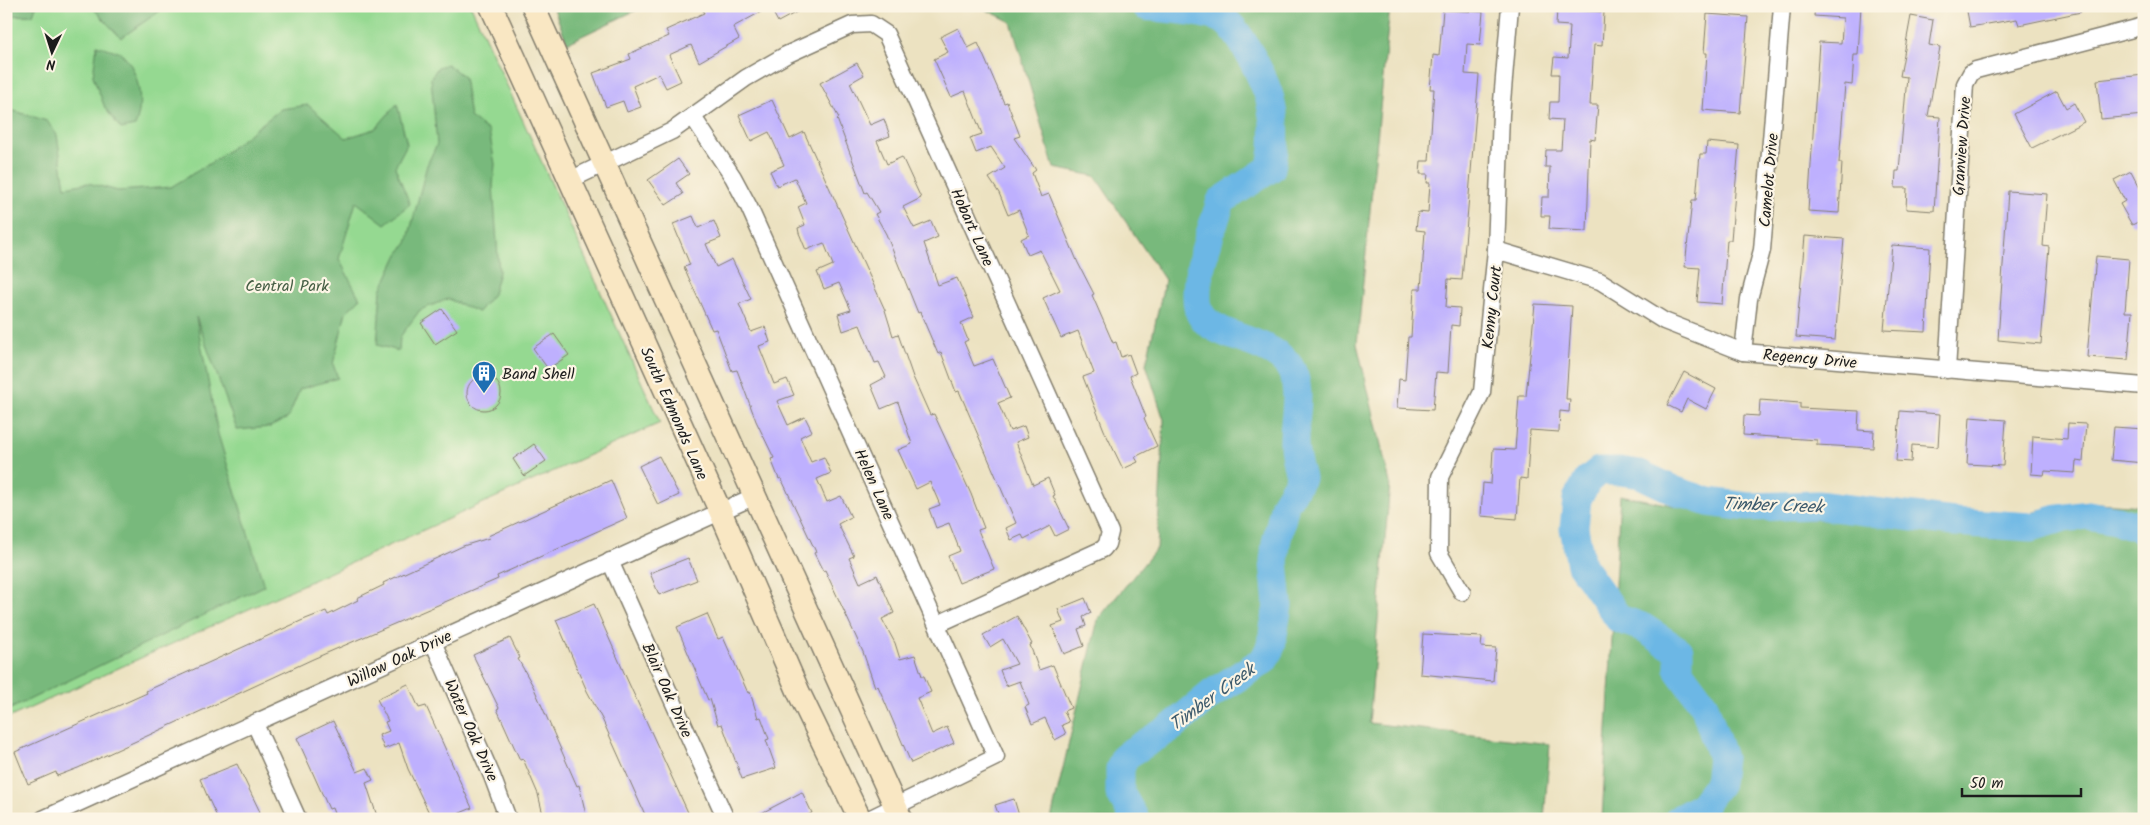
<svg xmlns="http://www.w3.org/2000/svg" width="2150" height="825" font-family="Kalam,sans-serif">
  <rect width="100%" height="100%" fill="#fcf5e5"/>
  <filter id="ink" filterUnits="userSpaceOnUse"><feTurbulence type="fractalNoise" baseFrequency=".02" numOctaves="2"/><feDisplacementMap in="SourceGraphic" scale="10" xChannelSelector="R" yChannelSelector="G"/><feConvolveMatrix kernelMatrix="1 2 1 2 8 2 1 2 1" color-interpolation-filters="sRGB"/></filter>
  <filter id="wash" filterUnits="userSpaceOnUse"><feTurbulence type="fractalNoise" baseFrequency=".0096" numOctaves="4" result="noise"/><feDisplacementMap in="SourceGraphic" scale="20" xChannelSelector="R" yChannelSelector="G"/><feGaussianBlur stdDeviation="1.12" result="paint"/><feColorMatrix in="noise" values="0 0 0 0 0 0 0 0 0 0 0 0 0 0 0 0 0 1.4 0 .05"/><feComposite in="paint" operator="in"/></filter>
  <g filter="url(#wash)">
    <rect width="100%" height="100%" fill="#ece2c1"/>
    <polygon fill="#95d991" stroke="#587a56" points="6,6 471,6 660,423 6,719"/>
    <g fill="#78b97b" stroke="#4a6a4c">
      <polygon points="6,6 36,6 33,15 6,16"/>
      <polygon points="91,6 167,6 121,38"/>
      <polygon points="553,6 645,6 567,43"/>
      <polygon points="979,6 1390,6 1357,344 1390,483 1369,723 1550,744 1544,819 1051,819 1098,619 1157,548 1164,420 1146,364 1165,280 1095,176 1054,168 1011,22"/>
      <path d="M97 45C104 48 118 50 123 55 140 72 144 105 135 126L121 129 105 108 93 76Z"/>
      <polygon points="447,64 464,77 470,117 489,131 495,164 493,185 499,272 493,294 478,312 448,299 420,310 400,337 399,351 377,345 381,290 398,254 407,243 427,165 437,144 431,78 438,67"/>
      <polygon points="6,99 11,110 47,121 57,135 65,187 88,183 118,191 171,187 217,159 281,109 308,105 346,138 375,129 397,104 407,144 395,167 410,204 385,224 356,202 339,259 360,299 346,312 333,364 338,378 300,389 288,418 270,427 237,430 196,317 218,434 264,586 6,711"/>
      <polygon points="1620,495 1728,516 1854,521 1997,539 2034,511 2083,502 2144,506 2144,819 1602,819"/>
    </g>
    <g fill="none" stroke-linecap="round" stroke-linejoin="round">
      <g stroke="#6cb7e5" stroke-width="29">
        <path d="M1135 819 1120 793V769L1125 756 1172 727 1213 693 1264 660 1271 646 1278 605 1274 562 1276 543 1285 504 1301 478C1298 467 1294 455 1294 444 1293 419 1304 389 1289 366 1281 354 1264 347 1251 342 1236 336 1210 330 1201 315 1187 290 1213 227 1221 201L1271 168C1276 146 1276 126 1271 104 1268 86 1238 25 1222 19 1199 10 1170 9 1146 6"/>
        <polyline points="1679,819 1701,807 1719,783 1722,758 1704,705 1679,671 1679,651 1642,627 1619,619 1581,565 1574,528 1577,499 1588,480 1599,471 1620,471 1640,474 1676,491 1709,502 1748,507 1817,505 1954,522 2031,527 2058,519 2088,515 2116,520 2136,526 2144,532"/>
      </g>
    </g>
    <g id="blocks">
      <g fill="#beb0fe">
        <polygon points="701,6 808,6 778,22 770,7 733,27 739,39 699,62 691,45 669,55 681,81 666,88 659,74 633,86 641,107 627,112 623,101 606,107 593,73 631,59 629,54 669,36 666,30 704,13"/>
        <polygon points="1815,6 1861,6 1858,55 1854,55 1852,85 1845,84 1839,163 1842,163 1839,213 1808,211 1819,42 1841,43 1843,18 1814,16"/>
        <polygon points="1966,6 2080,6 2081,12 2019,25 2017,19 1970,27"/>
        <polygon points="1557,9 1604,12 1602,46 1594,45 1590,105 1598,105 1595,140 1590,139 1587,231 1549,229 1550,216 1541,216 1542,197 1549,197 1550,167 1545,167 1546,150 1561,150 1563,120 1549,119 1550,102 1558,102 1559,74 1552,74 1554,57 1568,58 1570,26 1556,25"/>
        <polygon points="1443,10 1483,12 1480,45 1467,44 1465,74 1479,75 1462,280 1448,279 1446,307 1460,308 1459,326 1451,325 1448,373 1436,372 1433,410 1397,408 1399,379 1405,380 1408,337 1411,337 1414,289 1421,289 1425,231 1416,230 1418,212 1428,213 1430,183 1427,183 1428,174 1420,174 1421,161 1429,161 1434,89 1430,89 1433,55 1439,56"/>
        <polygon points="1707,14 1748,17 1740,113 1703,110 1707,53 1704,53"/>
        <polygon points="1911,16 1933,20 1929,45 1940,47 1928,116 1940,117 1934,211 1906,209 1907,188 1895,188 1896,171 1899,171 1907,77 1900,76"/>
        <polygon points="958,28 968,48 978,43 1004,103 1007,102 1020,136 1014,138 1036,170 1032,173 1041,197 1049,194 1078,263 1094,294 1092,295 1113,343 1116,342 1121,357 1129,354 1136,373 1130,376 1146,417 1144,418 1157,446 1135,457 1138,462 1123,469 1104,430 1083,377 1094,373 1078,331 1061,338 1043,298 1060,290 1040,250 1028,255 1021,239 1029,235 1019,210 1008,215 999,193 989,178 1005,168 991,147 976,153 970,138 982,134 965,91 951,97 934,59 948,52 940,37"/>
        <polygon points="857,63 864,75 850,83 870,125 884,119 890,136 877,141 887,164 902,157 921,198 903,207 914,228 931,221 938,237 924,243 938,285 957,278 974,317 961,323 968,340 964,342 974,366 993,359 1010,398 998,403 1010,431 1024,426 1028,437 1016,442 1033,485 1048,478 1055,495 1053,496 1069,529 1055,536 1050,526 1024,539 1022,535 1011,540 1006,528 1016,523 959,391 956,392 941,352 938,354 920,312 918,313 886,234 875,214 879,212 867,192 865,193 837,119 839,118 820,83"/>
        <polygon points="2144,75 2144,115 2101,119 2097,80"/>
        <polygon points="2057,91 2066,108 2074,103 2084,122 2032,148 2014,114"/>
        <polygon points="772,100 790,139 804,132 885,310 893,336 898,334 913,377 930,415 934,414 971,494 984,528 978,530 994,569 959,583 948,556 960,551 949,523 936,528 929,509 940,505 930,482 916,489 898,450 912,444 898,402 881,409 871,385 886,377 879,362 875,363 860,325 843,331 838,314 851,310 839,283 824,289 817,272 833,265 824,243 806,250 799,233 798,228 805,225 798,207 806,203 795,178 777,186 770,171 784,165 769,132 751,141 739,115"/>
        <polygon points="1707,142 1739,145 1731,240 1727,240 1722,304 1697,302 1700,268 1685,267 1692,200 1696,200 1700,154 1706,154"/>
        <polygon points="678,159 689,174 676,183 683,194 666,205 648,180"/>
        <polygon points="2131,171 2144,196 2144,219 2132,225 2120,204 2125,201 2114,180"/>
        <polygon points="2008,191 2047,194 2043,246 2049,247 2041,344 1998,340"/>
        <polygon points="693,216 698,228 714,221 721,238 706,244 716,267 732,259 751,299 739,304 751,332 765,327 770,342 759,346 774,384 787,379 794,395 777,401 788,425 805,417 812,431 800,437 811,462 824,457 831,473 817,479 827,502 841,496 851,517 838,524 854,556 849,558 860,583 877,575 894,613 882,619 895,643 900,659 915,655 922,676 924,676 931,692 917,698 932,734 947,727 954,743 911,763 878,686 875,687 863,652 825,570 823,571 814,553 816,552 781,478 779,479 771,459 774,458 756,421 737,370 732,371 716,329 712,330 684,267 690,265 673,224"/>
        <polygon points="1805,236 1844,239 1835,340 1796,337"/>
        <polygon points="1892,245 1930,248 1926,332 1884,330"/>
        <polygon points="2096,256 2129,259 2125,312 2132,312 2128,360 2087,357"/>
        <polygon points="1535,304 1572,306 1566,399 1570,399 1569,412 1560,411 1559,432 1530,430 1527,479 1520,478 1517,519 1481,516 1483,483 1491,484 1493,449 1515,450 1519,396 1526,396"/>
        <polygon points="442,309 457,330 435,344 421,323"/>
        <polygon points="554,334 569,355 548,369 533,348"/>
        <polygon points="1684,372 1716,389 1706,409 1687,399 1681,412 1667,405"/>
        <circle cx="484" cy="393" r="17"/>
        <polygon points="1760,400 1800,403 1800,408 1859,411 1858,430 1874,431 1873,448 1817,445 1817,440 1743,435 1744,415 1759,416"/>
        <polygon points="1900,411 1940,414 1938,447 1912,445 1911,462 1896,461"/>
        <polygon points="1970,417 2006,420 2003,466 1967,464"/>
        <polygon points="2068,423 2086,424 2083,462 2076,461 2075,473 2045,471 2044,475 2031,474 2033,436 2067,439"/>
        <polygon points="2114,427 2144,429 2144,463 2111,460"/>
        <polygon points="534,444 546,461 524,476 513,459"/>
        <polygon points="659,456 679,495 658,505 639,466"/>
        <polygon points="611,480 627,518 497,576 498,579 313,659 78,768 57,776 56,772 28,784 15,752 147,693 146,691 303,620 326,611 328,615 358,600 357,598 384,585 383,583 463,546 489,538 488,536"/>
        <polygon points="688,558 697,580 659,595 650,573"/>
        <polygon points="1085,598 1091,613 1083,617 1086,626 1078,629 1084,646 1064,654 1052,626 1063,622 1058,609"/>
        <polygon points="594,604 626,677 691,819 647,819 602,719 587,691 556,620"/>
        <polygon points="707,614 718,639 723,637 748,693 750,692 758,718 761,717 769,739 766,740 776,768 742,779 722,724 718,725 710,699 708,700 677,627"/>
        <polygon points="1017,616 1032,644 1030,645 1039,670 1053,665 1071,708 1064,711 1069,722 1062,725 1066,734 1055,740 1045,718 1032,724 1025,707 1029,705 1020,681 1006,686 1000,670 1017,664 1003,639 990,647 983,635"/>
        <polygon points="1423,634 1482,637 1481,647 1496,648 1493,681 1420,674"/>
        <polygon points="510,638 520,658 518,659 533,686 577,786 579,785 587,819 544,819 538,794 523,759 520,760 497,709 499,708 473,655"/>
        <polygon points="408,684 419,708 426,706 472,808 446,819 432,819 408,769 399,743 384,749 379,735 389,731 385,722 388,721 377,699"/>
        <polygon points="333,721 357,772 367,768 373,780 366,783 378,819 336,819 332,808 329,809 297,738"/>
        <polygon points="237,764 260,812 258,813 261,819 218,819 209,800 200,779"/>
        <polygon points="802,792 812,813 800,819 750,819"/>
        <polygon points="1014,799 1020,819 1000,819 995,805"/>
      </g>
    </g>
  </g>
  <g filter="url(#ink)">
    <use href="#blocks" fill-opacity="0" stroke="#847f6e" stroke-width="1"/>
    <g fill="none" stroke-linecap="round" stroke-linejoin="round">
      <defs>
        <g id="minor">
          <polyline points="693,117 733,177 749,207 996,757 869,819"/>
          <polyline points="570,180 672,131 746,78 786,55 852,25 871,24 886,34 1110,532 1107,544 1103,549 938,624"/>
          <polyline points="1496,250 1600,281 1664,321 1743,352 2144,386"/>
          <polyline points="1743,352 1749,299 1762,250 1782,6"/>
          <polyline points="1947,370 1965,84 1971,73 1976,70 2144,26"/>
          <polyline points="610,561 726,819"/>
          <polyline points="1462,592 1439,553 1440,477 1482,392 1496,250 1501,114 1510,6"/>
          <polyline points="433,642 492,776 508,819"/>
          <polyline points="255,724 298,819"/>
          <polyline points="43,819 755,496"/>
        </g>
        <g id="secondary">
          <polyline points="491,6 721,513 799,693 860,819"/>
          <polyline points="533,6 901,819"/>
        </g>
      </defs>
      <use href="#minor" stroke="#847f6e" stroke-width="19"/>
      <use href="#secondary" stroke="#847f6e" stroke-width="25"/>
      <use href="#minor" stroke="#fff" stroke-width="16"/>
      <use href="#secondary" stroke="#f9e7c3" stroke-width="22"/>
    </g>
  </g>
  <defs>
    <symbol id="building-pin" viewBox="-11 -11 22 30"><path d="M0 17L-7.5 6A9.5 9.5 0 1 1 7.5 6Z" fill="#1f6fb2" stroke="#fcf5e5"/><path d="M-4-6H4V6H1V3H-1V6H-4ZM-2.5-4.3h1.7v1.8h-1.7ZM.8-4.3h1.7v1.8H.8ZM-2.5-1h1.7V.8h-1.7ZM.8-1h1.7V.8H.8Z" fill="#fff"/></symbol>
  </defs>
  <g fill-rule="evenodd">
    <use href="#building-pin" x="470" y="359" width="28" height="38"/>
  </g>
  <g text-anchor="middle" stroke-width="4.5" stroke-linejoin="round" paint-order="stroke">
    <g font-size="16" fill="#1c1c1c" stroke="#fcf5e5">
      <text transform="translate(1961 146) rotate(-86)" y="6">Granview Drive</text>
      <text transform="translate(1768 180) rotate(-85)" y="6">Camelot Drive</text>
      <text transform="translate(973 227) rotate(66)" y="6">Hobart Lane</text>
      <text transform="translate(1491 307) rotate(-84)" y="6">Kenny Court</text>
      <text transform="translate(1810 358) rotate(5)" y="6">Regency Drive</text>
      <text transform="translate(675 413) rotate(66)" y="6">South Edmonds Lane</text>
      <text transform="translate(875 484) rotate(66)" y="6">Helen Lane</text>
      <text transform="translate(399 658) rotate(-25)" y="6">Willow Oak Drive</text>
      <text transform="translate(668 690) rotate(66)" y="6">Blair Oak Drive</text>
      <text transform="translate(472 730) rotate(66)" y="6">Water Oak Drive</text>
    </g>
    <g font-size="16" fill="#465e45" stroke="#fcf5e5">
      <text x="287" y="291">Central Park</text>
    </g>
    <g font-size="16" fill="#1c1c1c" stroke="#fcf5e5" text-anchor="start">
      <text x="502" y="379">Band Shell</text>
    </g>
    <g font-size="18" font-style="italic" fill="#3c5a6c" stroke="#fcf5e5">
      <text transform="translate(1773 505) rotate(2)" y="6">Timber Creek</text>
      <text transform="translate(1212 697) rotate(-36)" y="6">Timber Creek</text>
    </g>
  </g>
  <rect width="2150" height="825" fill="none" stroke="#fcf5e5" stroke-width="25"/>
  <g transform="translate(52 52) rotate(184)" stroke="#fcf5e5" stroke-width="4" paint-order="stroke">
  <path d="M0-4L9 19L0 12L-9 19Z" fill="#1c1c1c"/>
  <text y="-8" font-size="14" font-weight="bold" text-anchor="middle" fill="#1c1c1c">N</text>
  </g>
  <path d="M1962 788v8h119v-8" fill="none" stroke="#1c1c1c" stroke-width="2.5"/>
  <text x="1970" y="788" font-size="15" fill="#1c1c1c" stroke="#fcf5e5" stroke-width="4" paint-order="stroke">50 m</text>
</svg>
